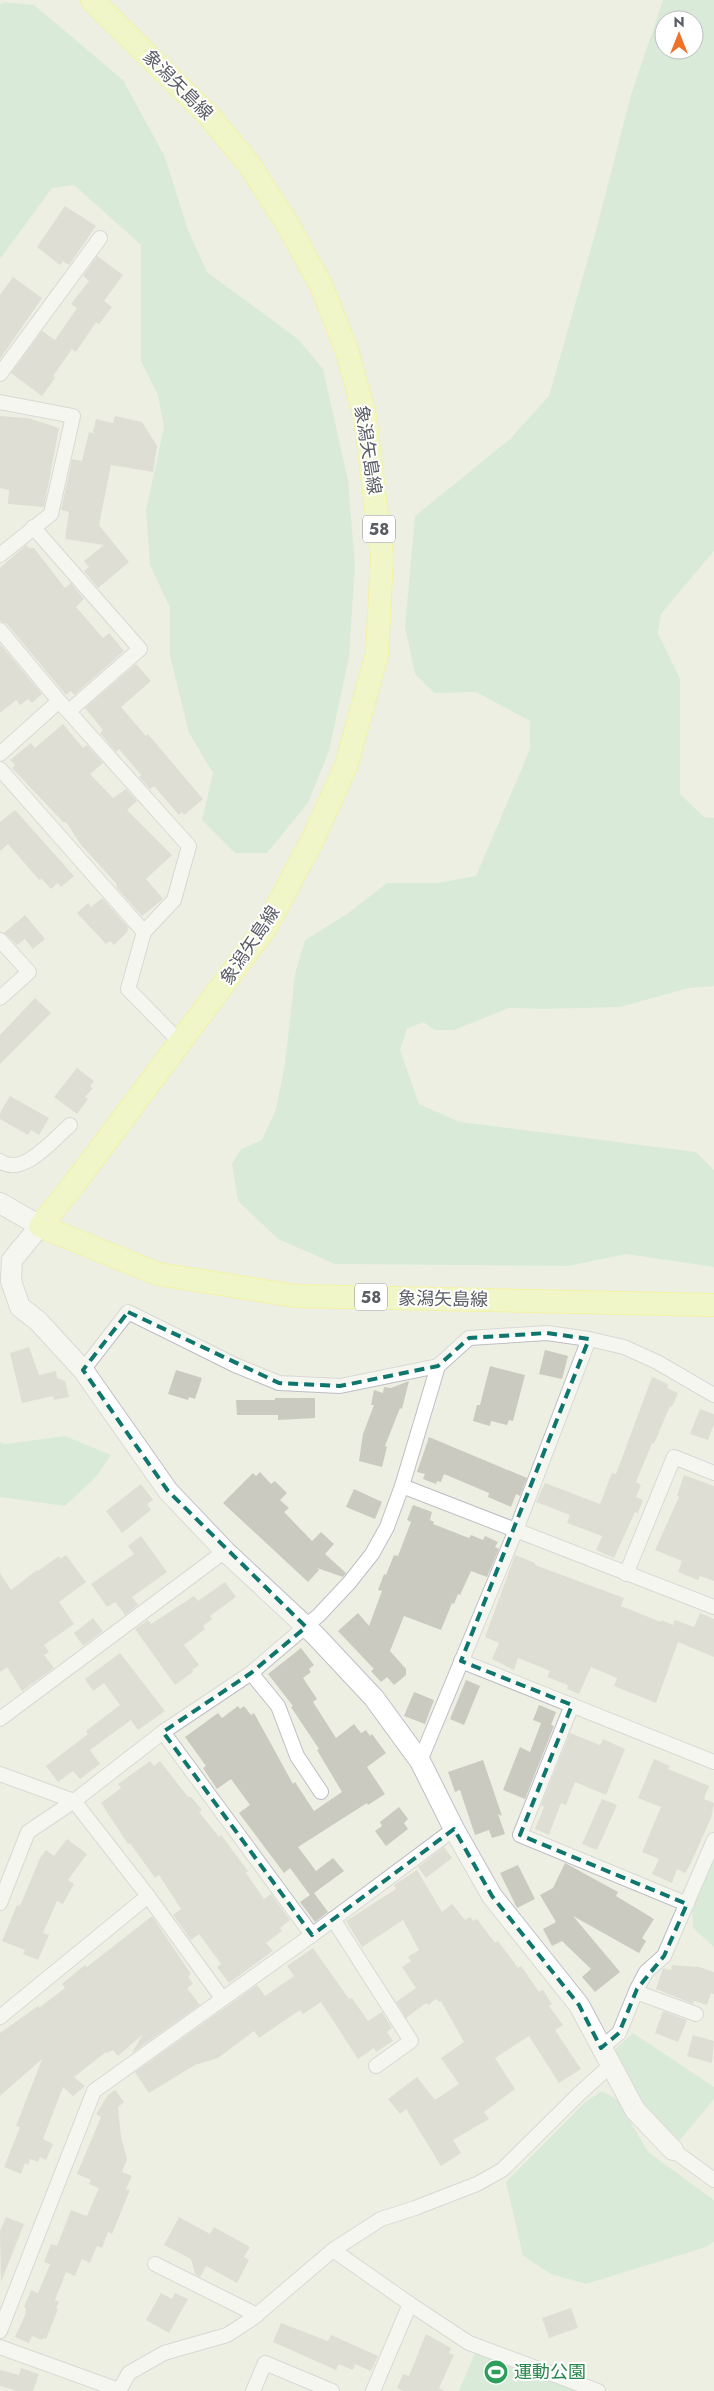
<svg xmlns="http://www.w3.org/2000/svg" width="714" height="2391" font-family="Jost,'Noto Sans JP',sans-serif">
  <rect width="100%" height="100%" fill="#eeefe3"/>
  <g fill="#bfe7cb" fill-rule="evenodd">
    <path d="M663 0H714V551L661 614 658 633 680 679V794L704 817 714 818V986L689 988 620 1007 544 1009 509 1008 454 1030H435L423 1022 407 1029 400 1050 419 1104 460 1122 696 1152 714 1170V1267L626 1254 568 1266 335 1264 278 1239 238 1201 232 1164 241 1149 262 1140 276 1109 285 1064 295 974 305 940 347 914 387 883H437L476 876 530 749V721L476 692 434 693 415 674 405 627 415 516 510 439 549 396 597 227 631 95ZM664 20H694V50H664Z"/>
    <polygon points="3,2 34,5 123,80 165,157 188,230 207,272 298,339 323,369 348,480 355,565 349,657 329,751 308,803 267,853 235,853 202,820 213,773 189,733 170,656 170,608 150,565 146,510 164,427 158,395 141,361 141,245 74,185 52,188 0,259 0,4"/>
    <polygon points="65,1436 111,1455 95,1478 65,1506 0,1497 0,1442 5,1444"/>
    <polygon points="714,1850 714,1947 693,1928 692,1910"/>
    <polygon points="633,2033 714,2087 714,2099 679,2141 645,2108 614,2050"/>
    <polygon points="602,2091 618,2100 648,2152 714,2200 714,2242 706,2247 586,2284 551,2274 523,2256 506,2182 585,2102"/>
    <polygon points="475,2353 577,2391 459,2391"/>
  </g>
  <g fill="#cacac0">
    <polygon points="65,206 96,226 69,265 63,261 60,265 37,247"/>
    <polygon points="97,256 123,275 104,301 112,307 99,324 96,322 76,352 72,349 53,376 55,378 42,396 11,373 42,331 55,340 77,308 71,304 89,281 83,276"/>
    <polygon points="13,277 42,298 0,359 0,295"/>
    <polygon points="0,416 28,418 59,428 44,507 8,504 9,490 0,488"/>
    <polygon points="115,416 142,422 157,446 153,472 111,465 99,525 129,562 98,588 84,571 89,567 84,561 104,545 65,539 69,512 61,510 72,459 82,461 89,432 95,434 93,432 96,419 113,423"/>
    <polygon points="26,545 29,548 34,548 65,588 71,583 84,599 76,607 103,638 109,633 124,651 74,695 71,691 66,695 7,624 0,621 0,568"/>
    <polygon points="0,644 42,694 32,703 28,699 20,705 16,700 0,713"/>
    <polygon points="136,664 151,681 121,707 146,736 148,734 203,799 184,815 182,812 179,815 154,786 150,789 139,777 141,775 119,749 116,752 100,733 103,730 85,708"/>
    <polygon points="63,724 83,748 87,745 103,763 90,774 113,798 126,789 137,801 127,810 172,855 146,879 163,899 142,916 116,887 117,885 114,881 81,845 66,822 64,823 12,768 15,765 10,760 31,743 35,748"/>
    <polygon points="15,810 74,876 61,887 58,883 51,889 41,878 40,881 8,844 0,851 0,822"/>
    <polygon points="102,898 129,928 127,929 128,931 114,945 110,941 106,944 77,913 88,903 91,907"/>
    <polygon points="25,915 45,939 33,949 25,939 17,945 4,933"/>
    <polygon points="35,998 51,1013 0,1064 0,1035"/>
    <polygon points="77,1068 94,1081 90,1086 93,1088 85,1097 88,1099 77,1114 54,1097"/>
    <polygon points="10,1096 49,1118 39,1135 31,1130 28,1135 0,1119 0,1113"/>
    <polygon points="29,1347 39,1375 56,1371 57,1378 65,1381 69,1397 54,1400 53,1396 22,1403 10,1353"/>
    <polygon points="545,1350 568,1356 562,1379 539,1374"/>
    <polygon points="490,1366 525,1375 513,1421 509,1420 507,1425 491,1421 490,1426 473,1421 477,1405 480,1405"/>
    <polygon points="176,1370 202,1378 195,1399 189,1397 188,1400 168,1394"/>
    <polygon points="652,1377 668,1384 667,1388 678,1393 672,1407 670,1406 654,1444 652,1443 636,1482 641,1485 636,1497 643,1500 638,1513 635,1512 614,1558 596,1550 602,1536 567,1523 570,1515 536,1502 545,1483 600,1504 612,1473 616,1474"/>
    <polygon points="409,1381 402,1409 400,1408 385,1446 387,1447 382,1467 359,1461 363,1434 374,1405 371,1405 374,1390 383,1393 384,1387 391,1388"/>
    <polygon points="275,1398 315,1398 315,1418 278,1420 278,1415 237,1415 236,1400 275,1400"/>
    <polygon points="700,1409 714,1414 714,1424 708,1440 690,1434"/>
    <polygon points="429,1437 527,1478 520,1496 516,1494 511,1507 488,1497 489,1493 444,1474 441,1482 437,1481 436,1484 423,1479 425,1474 417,1472"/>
    <polygon points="260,1472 271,1484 275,1481 287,1493 280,1500 289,1508 284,1512 312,1541 321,1532 334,1544 325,1554 346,1573 343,1577 317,1568 319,1570 308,1582 223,1503 253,1473 256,1476"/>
    <polygon points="684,1475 714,1486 714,1581 700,1576 698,1580 678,1572 682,1561 655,1550 679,1497 677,1496"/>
    <polygon points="141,1484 153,1500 147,1504 151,1510 122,1533 106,1511"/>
    <polygon points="354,1489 382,1502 375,1519 346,1507"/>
    <polygon points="413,1505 432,1512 430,1520 434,1522 433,1524 469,1538 471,1535 483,1540 485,1536 498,1542 495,1547 499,1549 487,1577 471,1571 460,1595 458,1594 454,1604 452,1603 441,1630 404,1616 390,1651 406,1669 406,1675 394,1685 387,1677 381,1682 371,1671 374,1669 338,1631 358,1613 369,1626 382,1591 378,1590 384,1574 386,1575 394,1555 398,1556 411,1522 407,1520"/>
    <polygon points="141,1536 167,1572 132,1597 138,1605 125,1615 115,1602 107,1607 91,1584 134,1554 128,1546"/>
    <polygon points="66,1555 86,1582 59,1602 74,1624 44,1645 49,1652 44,1655 54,1668 22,1691 7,1667 0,1672 0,1573 11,1590 37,1570 38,1571 59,1556 60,1559"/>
    <polygon points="515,1555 535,1563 535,1565 624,1598 621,1606 661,1622 661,1620 673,1625 675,1620 694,1627 700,1613 714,1619 714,1657 678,1642 656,1703 614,1686 617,1678 591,1667 579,1694 567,1689 568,1685 547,1677 550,1671 518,1658 514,1670 492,1659 499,1643 485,1637"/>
    <polygon points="225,1582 236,1597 210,1616 212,1619 203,1626 205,1629 184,1645 199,1665 192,1670 193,1672 175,1685 135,1629 148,1620 151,1624 194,1596 198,1601"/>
    <polygon points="93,1618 103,1631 83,1646 74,1633"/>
    <polygon points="301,1648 314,1665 309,1669 311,1672 303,1678 317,1699 313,1702 336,1738 354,1724 361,1733 366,1730 370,1736 372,1734 386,1753 367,1767 385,1794 368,1805 367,1803 298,1847 316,1871 333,1858 344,1871 314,1893 328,1912 315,1922 300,1902 310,1895 290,1868 284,1873 239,1813 250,1805 231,1779 217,1789 203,1768 206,1766 185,1737 218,1713 222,1718 238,1706 240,1709 244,1706 251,1715 254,1713 293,1784 295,1782 314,1811 342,1792 317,1750 319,1749 291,1707 293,1706 268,1674"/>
    <polygon points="120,1653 165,1711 138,1730 131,1720 90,1750 100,1764 80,1779 73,1771 58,1782 46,1766 88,1734 86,1731 120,1705 104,1683 93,1691 85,1679"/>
    <polygon points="466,1680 480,1686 464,1725 450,1719"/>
    <polygon points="414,1692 434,1700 425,1724 404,1716"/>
    <polygon points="539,1705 556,1712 551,1725 554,1726 525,1799 503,1790 520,1747 530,1752 541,1723 533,1720"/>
    <polygon points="570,1733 600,1745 603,1739 625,1749 606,1795 575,1782 566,1805 561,1803 549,1835 535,1829 544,1807 541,1805"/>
    <polygon points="654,1759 670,1766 668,1769 709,1786 704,1799 714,1803 711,1818 690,1865 685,1873 677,1869 672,1883 652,1874 659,1859 642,1852 661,1807 638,1798"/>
    <polygon points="483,1760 502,1816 498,1814 505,1834 492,1838 489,1830 475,1835 460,1790 455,1792 448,1772"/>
    <polygon points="150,1761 154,1766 160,1761 188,1797 191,1797 202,1810 199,1812 219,1837 221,1835 248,1871 246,1873 264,1899 271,1894 290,1920 280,1928 282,1931 266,1943 273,1951 229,1983 217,1967 221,1964 199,1934 191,1940 173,1915 181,1909 159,1875 155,1878 130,1843 128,1844 101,1803 121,1788 118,1784"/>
    <polygon points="602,1799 617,1805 597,1850 582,1844"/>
    <polygon points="399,1807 408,1819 404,1823 408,1829 386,1846 375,1831 382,1826 380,1822"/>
    <polygon points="67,1839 87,1854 68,1880 74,1884 63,1904 57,1901 43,1933 49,1935 38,1960 23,1954 25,1950 2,1941 17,1905 20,1906 40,1858 46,1850 54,1856"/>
    <polygon points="444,1847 452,1858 426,1878 418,1867"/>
    <polygon points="565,1863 618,1892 616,1896 654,1919 642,1938 646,1941 639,1953 573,1916 620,1972 595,1992 582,1977 591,1969 562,1941 552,1946 543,1929 556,1922 540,1895 553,1888"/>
    <polygon points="518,1865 535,1899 517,1908 500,1873"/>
    <polygon points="417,1870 442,1912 452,1904 465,1920 470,1917 473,1921 477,1919 495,1943 498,1941 518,1968 521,1966 539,1992 543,1990 552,2004 549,2006 563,2025 555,2030 581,2069 559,2083 529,2036 495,2058 515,2089 484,2112 489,2119 453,2140 461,2153 441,2166 406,2109 400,2114 388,2099 417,2077 435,2100 459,2084 441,2058 464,2042 441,2001 439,2002 436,1999 428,2005 426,2003 406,2018 396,2002 416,1988 402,1967 411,1961 408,1957 419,1950 403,1920 362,1947 346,1921 396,1889 394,1885"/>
    <polygon points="152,1916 191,1974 188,1976 193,1984 187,1988 200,2005 132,2053 143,2034 118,2056 113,2050 107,2053 106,2052 74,2077 85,2086 73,2096 63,2087 43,2139 53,2144 46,2160 40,2157 38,2162 30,2159 28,2165 25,2163 21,2174 4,2167 20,2127 16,2126 42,2059 0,2096 0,2033 38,2006 39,2008 65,1988 62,1984 85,1965 87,1967"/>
    <polygon points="313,1948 349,1999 352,1998 368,2021 382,2012 392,2028 387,2032 393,2041 376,2052 374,2048 358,2059 321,2002 303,2014 300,2010 259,2038 254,2031 218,2058 195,2065 149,2093 135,2072 257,1985 265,1996 294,1976 287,1966"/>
    <polygon points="672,1965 699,1967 714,1972 714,1994 711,1993 707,2005 694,2001 693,2004 656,1989 663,1968 671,1970"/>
    <polygon points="663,2011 687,2020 678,2042 655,2033"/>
    <polygon points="693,2035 714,2041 712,2063 687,2056"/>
    <polygon points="115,2090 124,2102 118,2107 121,2137 127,2159 122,2172 132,2176 126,2189 130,2190 112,2234 108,2232 102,2248 97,2246 90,2263 82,2259 75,2276 66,2272 55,2300 59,2302 56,2308 58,2309 46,2339 43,2338 42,2340 32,2336 29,2343 15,2337 25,2315 26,2308 24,2307 31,2290 38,2293 50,2264 44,2262 51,2244 57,2246 71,2210 87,2216 99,2188 89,2184 91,2180 77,2174 101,2117 96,2114 108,2095"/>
    <polygon points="6,2217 24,2224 1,2282 0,2231"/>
    <polygon points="179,2217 210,2234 214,2227 250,2247 244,2257 249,2260 237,2283 206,2266 200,2277 195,2274 191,2259 164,2245"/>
    <polygon points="161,2293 172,2299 175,2293 188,2299 169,2333 146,2320"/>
    <polygon points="571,2308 578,2328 549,2338 542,2318"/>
    <polygon points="281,2323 328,2341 331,2335 378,2356 371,2371 355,2364 353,2370 339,2364 336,2370 273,2342"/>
    <polygon points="426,2334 451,2348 449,2353 454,2355 439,2388 445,2391 403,2391 397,2388 403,2374 409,2376"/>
    <polygon points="21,2368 39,2374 33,2391 17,2391 0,2386 0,2370 19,2375"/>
  </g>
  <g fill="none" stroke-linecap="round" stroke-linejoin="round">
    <defs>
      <g id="street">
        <polyline points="0,374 100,238"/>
        <polyline points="0,402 73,416 51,514 0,555"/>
        <polyline points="33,527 140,649 69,711"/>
        <polyline points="0,630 59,701 189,846 174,900 144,932 0,769"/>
        <polyline points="0,754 59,701"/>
        <polyline points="144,932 128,989 180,1042"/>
        <polyline points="0,940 29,972 0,998"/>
        <path d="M0 1161C22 1178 54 1139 70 1125"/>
        <polyline points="83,1370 128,1312 235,1365 279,1383 340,1386 438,1366"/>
        <polyline points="402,1486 714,1607"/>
        <polyline points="626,1574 674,1457 714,1473"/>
        <polyline points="461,1661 714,1762"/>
        <polyline points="251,1673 278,1706 297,1756 321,1792"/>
        <polyline points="572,1705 520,1835 687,1904"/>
        <polyline points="0,1719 225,1551"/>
        <polyline points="163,1732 312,1935"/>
        <polyline points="420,1761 516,1530 589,1339"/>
        <polyline points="0,1774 74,1801 148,1896 222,1998"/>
        <polyline points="0,1903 28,1832 74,1801 163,1732 251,1673 319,1615 349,1583 372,1554 387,1527 402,1486 438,1366 469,1338 547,1333 589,1339 624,1347 657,1362 714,1395"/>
        <polyline points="333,1919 411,2041 376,2066"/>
        <polyline points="636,1992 696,2014"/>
        <polyline points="0,2017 148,1896"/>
        <polyline points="601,2048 619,2033 637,1989 646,1972 664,1956 714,1840"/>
        <polyline points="673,2150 714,2180"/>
        <polyline points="333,2250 410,2304 373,2391"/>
        <polyline points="155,2264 257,2315"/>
        <polyline points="410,2304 469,2343 598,2391"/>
        <polyline points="0,2331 94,2091 312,1935 454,1829"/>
        <polyline points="0,2347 119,2390"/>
        <polyline points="119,2391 129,2373 164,2353 227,2335 253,2318 333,2250 381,2219 415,2208 477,2184 502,2170 580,2093 611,2065"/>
        <polyline points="253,2391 265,2363 332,2391"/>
      </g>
      <polyline id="secondary" points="0,1203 40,1226 12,1260 11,1281 20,1307 38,1321 83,1370 168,1491 225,1551 315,1635 374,1698 420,1761 454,1829 492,1896 579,2005 635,2110 673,2150"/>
      <polyline id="primary" points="92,0 210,117 249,164 288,225 321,285 347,351 365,416 382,557 377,654 346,766 313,839 266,927 75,1183 40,1226 158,1274 296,1296 714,1305"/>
    </defs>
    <use href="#street" stroke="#bdbec5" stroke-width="16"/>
    <use href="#secondary" stroke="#bebfc7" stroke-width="22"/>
    <use href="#primary" stroke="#f5f754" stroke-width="24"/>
    <use href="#street" stroke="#fff" stroke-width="14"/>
    <use href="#secondary" stroke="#fff" stroke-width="20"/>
    <use href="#primary" stroke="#f4ffa8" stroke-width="22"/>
  </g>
  <path d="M0 0H714V2391H0ZM128 1312 279 1383 340 1386 438 1366 469 1338 547 1333 589 1339 461 1661 572 1705 520 1835 687 1904 664 1956 637 1989 619 2033 601 2048 579 2005 492 1896 454 1829 312 1935 163 1732 251 1673 306 1627 168 1491 83 1370Z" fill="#eeefe3" fill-opacity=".55" fill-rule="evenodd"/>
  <path fill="none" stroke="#0f766e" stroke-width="4" stroke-dasharray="10 6" stroke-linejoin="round" d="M128 1312 279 1383 340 1386 438 1366 469 1338 547 1333 589 1339 461 1661 572 1705 520 1835 687 1904 664 1956 637 1989 619 2033 601 2048 579 2005 492 1896 454 1829 312 1935 163 1732 251 1673 306 1627 168 1491 83 1370Z"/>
  <defs>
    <symbol id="stadium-disc" viewBox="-11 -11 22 22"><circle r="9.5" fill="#2e9e5b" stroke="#fff"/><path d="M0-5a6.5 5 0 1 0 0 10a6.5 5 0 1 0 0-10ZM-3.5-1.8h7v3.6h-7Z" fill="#fff"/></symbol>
  </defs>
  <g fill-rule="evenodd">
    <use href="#stadium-disc" x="482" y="2358" width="28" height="28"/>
  </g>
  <g text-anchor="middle" stroke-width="4" stroke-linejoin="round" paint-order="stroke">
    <g fill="#fff" stroke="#8c8e93" stroke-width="1">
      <rect x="363" y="515.5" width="32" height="27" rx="4"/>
      <rect x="355" y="1283.5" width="32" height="27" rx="4"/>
    </g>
    <g font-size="16" font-weight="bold" fill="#5b5d65">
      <text x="379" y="535">58</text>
      <text x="371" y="1303">58</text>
    </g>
    <g font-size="18" fill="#5b5d65" stroke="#fff">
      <text transform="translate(178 85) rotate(45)" y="6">象潟矢島線</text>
      <text transform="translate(368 450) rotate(81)" y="6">象潟矢島線</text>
      <text transform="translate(250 945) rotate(-56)" y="6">象潟矢島線</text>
      <text transform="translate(443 1299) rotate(1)" y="6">象潟矢島線</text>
    </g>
    <g font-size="18" fill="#27864d" stroke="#fff" text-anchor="start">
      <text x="514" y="2378">運動公園</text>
    </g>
  </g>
  <g transform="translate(679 35)"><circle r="24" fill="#ffffff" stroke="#bdbec1"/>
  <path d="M0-4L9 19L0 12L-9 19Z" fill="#f07228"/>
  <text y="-8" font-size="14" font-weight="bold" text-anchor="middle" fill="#5b5d65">N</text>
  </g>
</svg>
